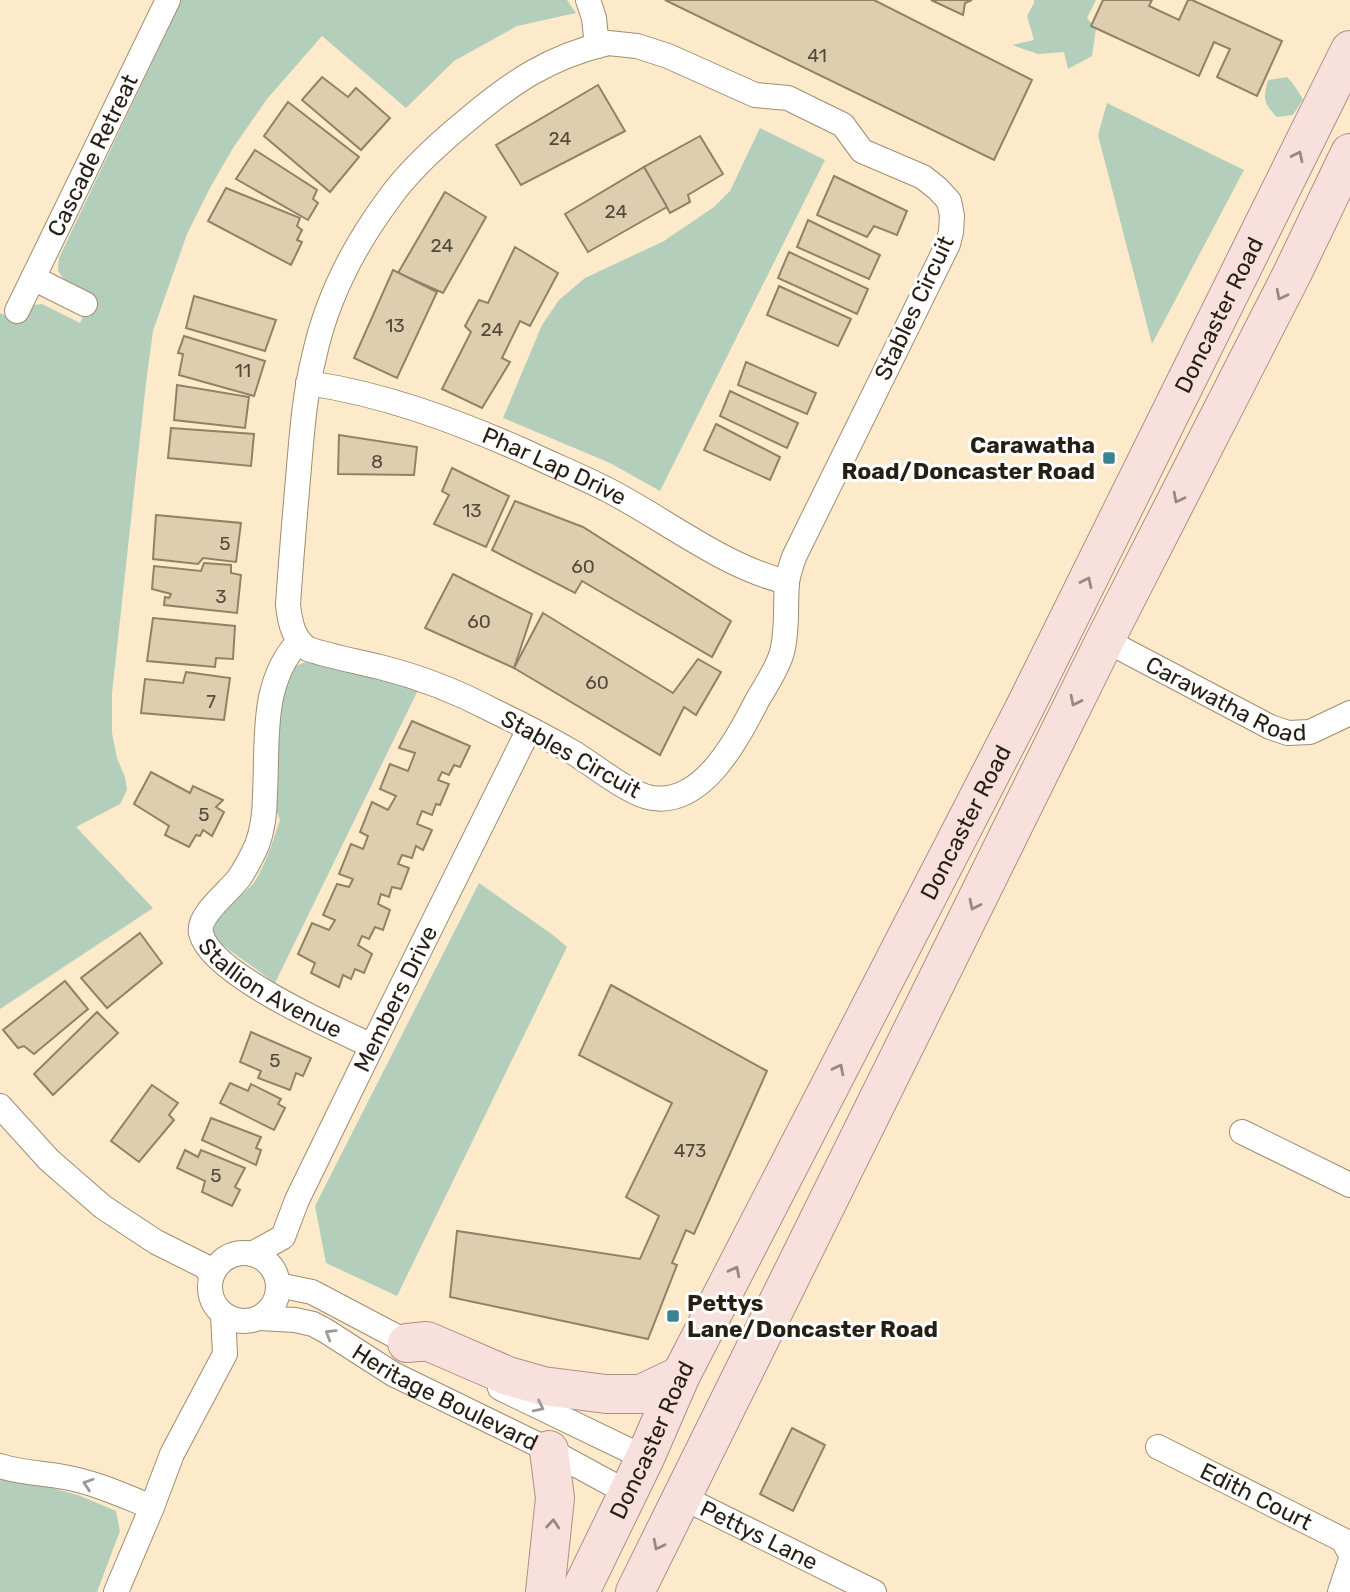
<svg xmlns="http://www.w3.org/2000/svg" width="1350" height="1592" font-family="Rubik,sans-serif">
  <rect width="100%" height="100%" fill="#fceacb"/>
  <g fill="#b3cfbb">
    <polygon points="181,0 567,0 576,13 517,26 454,61 406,108 322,36 267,99 233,148 210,188 187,234 153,331 146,383 112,693 112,733 117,758 125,777 127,790 120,804 76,827 153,908 0,1009 0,313 16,321 34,305 42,304 80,323 93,294 65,281 58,271 59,258 180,4"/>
    <polygon points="1034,0 1096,0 1087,18 1096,29 1092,56 1068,69 1064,52 1038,54 1012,45 1034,40 1027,16 1034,3"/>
    <path d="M1287 77 1294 85 1303 99 1293 115 1277 117C1263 103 1263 98 1268 80Z"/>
    <polygon points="1107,103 1244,170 1152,344 1098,135"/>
    <polygon points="760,128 825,160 660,491 610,463 503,418 542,325 559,300 585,278 664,241 714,207 730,191"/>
    <path d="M305 662 419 688 275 983 221 944C216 938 211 934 214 925 221 906 244 897 255 881 267 862 273 840 280 820L273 802 279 708 287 670Z"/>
    <polygon points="479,883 553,935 567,947 397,1296 326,1263 315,1206"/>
    <polygon points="0,1477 32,1483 78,1495 116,1511 120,1531 97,1592 0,1592"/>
  </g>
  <g fill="#dfcdaf" stroke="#928265" stroke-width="2">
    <polygon points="665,0 874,0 1032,80 994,160"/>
    <polygon points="931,0 972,0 965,3 963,15"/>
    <polygon points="1103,0 1152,0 1149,6 1179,20 1188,0 1192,0 1282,41 1257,96 1217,77 1230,49 1214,42 1199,76 1091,26"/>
    <polygon points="322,77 348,97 356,88 390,118 361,150 302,100"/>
    <polygon points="598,85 625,131 521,185 496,145"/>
    <polygon points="288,102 359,157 330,192 264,136"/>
    <polygon points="700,136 723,174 688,195 690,202 670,213 644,167"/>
    <polygon points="255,150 317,190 313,199 318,203 308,220 236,179"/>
    <polygon points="644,167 667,207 588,252 565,214"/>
    <polygon points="834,176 907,211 897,235 874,226 867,237 817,215"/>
    <polygon points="226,188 300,218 297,226 302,230 297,240 302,242 291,265 208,221"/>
    <polygon points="445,192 486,217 443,293 398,273"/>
    <polygon points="808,220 880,255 869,279 797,247"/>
    <polygon points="515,247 558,273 530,326 520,321 502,358 510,362 482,408 442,389 471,332 465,326 479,300 488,303"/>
    <polygon points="789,252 868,289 857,314 778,278"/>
    <polygon points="393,270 437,292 397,378 354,358"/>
    <polygon points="779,286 851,319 838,346 767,315"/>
    <polygon points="194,296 276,320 265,351 186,328"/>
    <polygon points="184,336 265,361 254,396 179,375 183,354 178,353"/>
    <polygon points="746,362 816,393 807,414 738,385"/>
    <polygon points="177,385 249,397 245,428 174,420"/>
    <polygon points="730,391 798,423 787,448 720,416"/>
    <polygon points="716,424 780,457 770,480 704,450"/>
    <polygon points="171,428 254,434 251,466 168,458"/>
    <polygon points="339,435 417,447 414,475 338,474"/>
    <polygon points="452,468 509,496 486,547 434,524 449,495 442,491"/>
    <polygon points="515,501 583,527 731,621 712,657 582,581 575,593 492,550"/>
    <polygon points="156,515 241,523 236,562 203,558 198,564 153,559"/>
    <polygon points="204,563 231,565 231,573 241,575 237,613 164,605 165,597 169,598 171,594 152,589 154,566 201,571"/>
    <polygon points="453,574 532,614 514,668 425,628"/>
    <polygon points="543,613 673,693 698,659 721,672 696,715 684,707 660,755 514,668"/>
    <polygon points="153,618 235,626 233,659 216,658 215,667 147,661"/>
    <polygon points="186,672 230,678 224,720 141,713 145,679 183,683"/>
    <polygon points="412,721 470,746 460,767 454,765 449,775 442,772 438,780 449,784 440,805 436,804 432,815 422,811 417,824 432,830 423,850 416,846 412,858 402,855 398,864 409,868 401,889 392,887 389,897 381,894 378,904 390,910 383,930 375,927 369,939 362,936 358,945 372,954 364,973 355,969 351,979 343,975 339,987 311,973 315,963 298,954 312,923 329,930 335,920 323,915 337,884 349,887 353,879 339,874 351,844 363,849 368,836 360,832 372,802 388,810 396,796 380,789 390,764 408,771 415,753 399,748"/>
    <polygon points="151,772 190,793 193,786 223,800 216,807 224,812 212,836 203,830 200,836 196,835 189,847 165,835 169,826 134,804"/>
    <polygon points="140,933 162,963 107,1008 81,978"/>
    <polygon points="65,981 88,1009 34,1054 24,1046 18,1048 3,1030"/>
    <polygon points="611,985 767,1071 694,1234 686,1230 672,1263 677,1265 648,1339 450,1297 457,1231 640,1259 659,1216 626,1197 672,1103 579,1055"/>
    <polygon points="97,1012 118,1033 53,1095 34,1074"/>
    <polygon points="251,1032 311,1058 303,1076 296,1073 290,1090 258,1078 261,1071 240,1062"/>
    <polygon points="230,1083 248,1091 251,1084 281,1099 278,1104 285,1108 274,1130 220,1103"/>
    <polygon points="152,1085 178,1103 169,1115 174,1120 139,1162 111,1141"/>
    <polygon points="211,1118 261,1137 256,1148 261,1150 256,1165 202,1140"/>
    <polygon points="185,1150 198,1157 201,1150 245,1168 235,1187 240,1190 232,1206 202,1192 205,1181 177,1168"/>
    <polygon points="792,1428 825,1445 793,1511 760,1494"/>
  </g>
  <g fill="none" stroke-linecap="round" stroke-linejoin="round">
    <defs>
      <g id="minor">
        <polyline points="588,0 594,18 597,46"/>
        <path d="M608 43 637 46 668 56 755 95 788 98 843 125 862 151 923 177 938 189 949 201 952 216 951 232 948 244 794 557C791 566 788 574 787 583 785 606 788 629 782 652 778 668 766 685 758 699 738 737 704 806 652 798 629 794 595 766 574 753 548 738 521 724 494 711 458 692 420 677 380 667 356 661 332 657 308 649 293 639 290 622 288 605 291 559 295 513 299 467 302 431 305 393 314 357 326 301 354 246 388 200 409 170 438 144 466 121 512 82 549 57 608 43Z"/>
        <polyline points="33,278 85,304"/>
        <path id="s1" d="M17 311 168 0"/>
        <path id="s2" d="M308 383C384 394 456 421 526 452 553 465 581 476 608 490 666 520 724 567 787 582"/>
        <path id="s3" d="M1105 640 1270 727 1288 733 1310 732 1350 713"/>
        <path id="s4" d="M299 641C260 683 268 740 265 793 265 810 263 829 257 845 252 856 246 868 239 878 229 892 197 915 201 933 210 974 334 1028 372 1046"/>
        <polyline points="0,1106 49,1160 103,1207 156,1242 204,1266 212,1275"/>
        <polyline points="1242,1132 1350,1185"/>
        <circle cx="244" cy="1287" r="34"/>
        <path id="s5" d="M252 1254 283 1237 297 1200 372 1046 529 729"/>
        <polyline points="278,1285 312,1292 420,1349"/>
        <path id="s6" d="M260 1318 295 1320 313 1324 326 1331 393 1374 549 1450 628 1493"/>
        <polyline points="500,1388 645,1458"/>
        <path id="s7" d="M1158 1447 1343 1540 1350 1553"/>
        <path d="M0 1466C21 1473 43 1473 64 1477 94 1482 124 1496 152 1507"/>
        <path id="s8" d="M682 1497 874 1592"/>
        <polyline points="116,1592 152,1507 172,1454 225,1354 223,1315"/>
        <polyline points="1340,1592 1350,1562"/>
      </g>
      <g id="primary">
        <polyline points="407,1343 427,1341 508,1376 543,1386 606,1394 641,1394 681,1375"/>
        <polyline points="545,1592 555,1498 549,1450"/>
        <path id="s9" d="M580 1592 645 1458 681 1375 1025 707 1350 50"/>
        <polyline points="635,1592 1105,640 1292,274 1350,153"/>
      </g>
    </defs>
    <use href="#minor" stroke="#9e8d71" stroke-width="26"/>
    <use href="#primary" stroke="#ac8f87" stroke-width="40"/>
    <use href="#minor" stroke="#fff" stroke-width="24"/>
    <use href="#primary" stroke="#f8e0dc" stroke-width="38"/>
  </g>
  <defs><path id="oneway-chevron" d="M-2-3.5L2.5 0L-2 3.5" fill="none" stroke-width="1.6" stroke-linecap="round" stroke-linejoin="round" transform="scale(1.75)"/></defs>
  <g stroke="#9a8982">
    <use href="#oneway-chevron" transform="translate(1298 156) rotate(-64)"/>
    <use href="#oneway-chevron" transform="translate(1281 295) rotate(117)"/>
    <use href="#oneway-chevron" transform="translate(1178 498) rotate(117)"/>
    <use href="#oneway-chevron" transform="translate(1087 582) rotate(-64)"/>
    <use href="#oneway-chevron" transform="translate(1075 701) rotate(116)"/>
    <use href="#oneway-chevron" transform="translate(974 905) rotate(116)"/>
    <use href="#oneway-chevron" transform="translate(839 1069) rotate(-63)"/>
    <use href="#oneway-chevron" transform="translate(735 1271) rotate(-63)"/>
    <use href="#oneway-chevron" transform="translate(553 1524) rotate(-85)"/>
    <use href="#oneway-chevron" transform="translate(658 1545) rotate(117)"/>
  </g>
  <g stroke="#9d9a95">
    <use href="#oneway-chevron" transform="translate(330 1334) rotate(-149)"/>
    <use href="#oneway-chevron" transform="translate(539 1407) rotate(26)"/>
    <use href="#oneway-chevron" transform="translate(88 1484) rotate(-162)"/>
  </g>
  <g fill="#3d838d" stroke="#fff" stroke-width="2.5">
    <rect x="1102" y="451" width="14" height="14" rx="3.5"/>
    <rect x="666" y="1309" width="14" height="14" rx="3.5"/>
  </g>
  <g text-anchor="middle" stroke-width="6" stroke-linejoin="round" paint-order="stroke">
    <g font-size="19" fill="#544a3b">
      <text x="817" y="62">41</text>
      <text x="560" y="145">24</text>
      <text x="616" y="218">24</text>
      <text x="442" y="252">24</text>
      <text x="395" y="332">13</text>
      <text x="492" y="336">24</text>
      <text x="243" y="377">11</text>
      <text x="377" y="468">8</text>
      <text x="472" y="517">13</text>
      <text x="225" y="550">5</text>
      <text x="583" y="573">60</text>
      <text x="221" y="603">3</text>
      <text x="479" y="628">60</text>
      <text x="597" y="689">60</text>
      <text x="211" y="708">7</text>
      <text x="204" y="821">5</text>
      <text x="275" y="1067">5</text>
      <text x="690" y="1157">473</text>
      <text x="216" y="1182">5</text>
    </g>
    <g font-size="23" fill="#261f14" stroke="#fff">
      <text dy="8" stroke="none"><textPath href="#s1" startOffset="173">Cascade Retreat</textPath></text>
      <text transform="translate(914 308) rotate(-65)" y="8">Stables Circuit</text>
      <text dy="8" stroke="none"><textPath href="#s9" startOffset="1428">Doncaster Road</textPath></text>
      <text dy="8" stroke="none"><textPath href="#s2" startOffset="261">Phar Lap Drive</textPath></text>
      <text dy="8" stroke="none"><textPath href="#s3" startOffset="136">Carawatha Road</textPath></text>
      <text transform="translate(571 754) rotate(29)" y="8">Stables Circuit</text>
      <text dy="8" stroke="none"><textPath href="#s9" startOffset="861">Doncaster Road</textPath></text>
      <text dy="8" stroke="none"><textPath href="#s4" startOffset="410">Stallion Avenue</textPath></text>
      <text dy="8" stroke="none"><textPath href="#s5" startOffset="299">Members Drive</textPath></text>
      <text dy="8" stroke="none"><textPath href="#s6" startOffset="205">Heritage Boulevard</textPath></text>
      <text dy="8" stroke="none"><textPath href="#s9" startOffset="168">Doncaster Road</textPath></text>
      <text dy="8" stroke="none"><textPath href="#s7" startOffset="110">Edith Court</textPath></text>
      <text dy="8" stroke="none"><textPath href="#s8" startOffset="86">Pettys Lane</textPath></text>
    </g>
    <g font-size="23" font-weight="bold" fill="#261f14" stroke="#fff" text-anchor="end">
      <text x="1095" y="453">Carawatha<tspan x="1095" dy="26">Road/Doncaster Road</tspan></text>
      <text x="687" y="1311" text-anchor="start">Pettys<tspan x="687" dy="26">Lane/Doncaster Road</tspan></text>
    </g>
  </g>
</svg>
